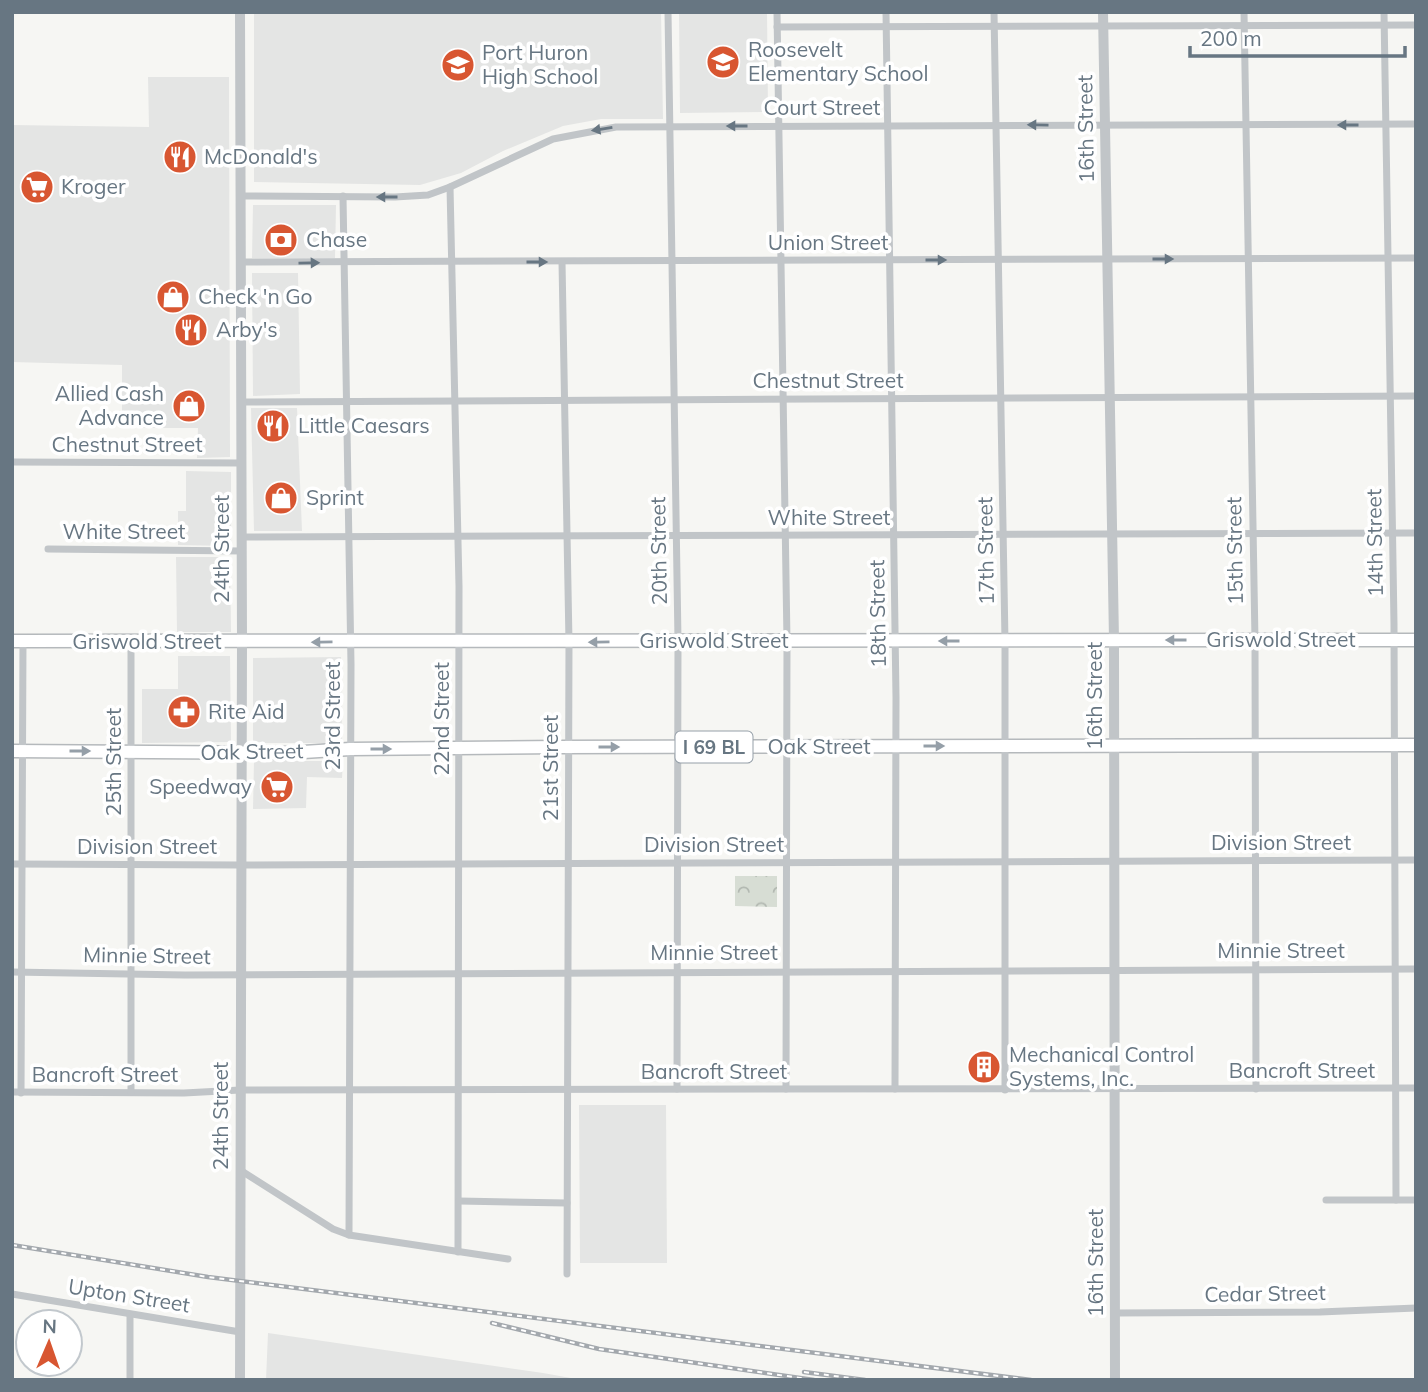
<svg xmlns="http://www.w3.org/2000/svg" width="1428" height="1392" font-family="Mulish,sans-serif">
  <defs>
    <pattern id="park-crowns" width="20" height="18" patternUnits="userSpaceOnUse" patternTransform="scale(1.75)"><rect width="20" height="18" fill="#d7ddd4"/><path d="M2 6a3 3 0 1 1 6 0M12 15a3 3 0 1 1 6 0" fill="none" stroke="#b2b8b1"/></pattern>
  </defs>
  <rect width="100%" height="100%" fill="#f6f6f3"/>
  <g fill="#e4e5e4">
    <polygon points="254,12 661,12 663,119 601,119 563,126 503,151 461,173 420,185 254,182"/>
    <polygon points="679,12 767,12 768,112 680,113"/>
    <polygon points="148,77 229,77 230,457 197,458 198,428 122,428 122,365 12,362 12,125 149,127"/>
    <polygon points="253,205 336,205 335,258 252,258"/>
    <polygon points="252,273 298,273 300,394 253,396"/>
    <polygon points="251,408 297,408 302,531 254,531"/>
    <polygon points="186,471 231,472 231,546 178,545 178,511 186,511"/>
    <polygon points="176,557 230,557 231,632 177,632"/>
    <polygon points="178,656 230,656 231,742 142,743 142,689 178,689"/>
    <polygon points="341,657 342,743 253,743 253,658"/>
    <polygon points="254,761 343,761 342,778 307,777 306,808 253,809"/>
    <polygon points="579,1105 666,1105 667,1263 580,1263"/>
    <polygon points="268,1333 543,1373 582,1380 266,1380"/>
  </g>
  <polygon fill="url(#park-crowns)" points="735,876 777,876 777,907 735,906"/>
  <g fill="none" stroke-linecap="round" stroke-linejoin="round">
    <defs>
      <g id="primary">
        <polyline points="12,641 1416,640"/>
        <polyline points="12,751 288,753 350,749 559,747 1416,745"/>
      </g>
    </defs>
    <use href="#primary" stroke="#b5b9bc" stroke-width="15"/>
    <g stroke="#c1c5c8" stroke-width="7">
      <polyline points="668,12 678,640 677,1089"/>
      <polyline points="777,12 787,641 786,1089"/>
      <polyline points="886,12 896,697 895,1089"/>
      <polyline points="994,12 1005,641 1005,1090"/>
      <polyline points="1244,12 1255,640 1256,1089"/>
      <polyline points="1384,12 1394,624 1396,1200"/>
      <polyline points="777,27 1416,25"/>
      <polyline points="450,187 459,586 458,1252"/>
      <polyline points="242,196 395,197 428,195 450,187 553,139 616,127 1416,124"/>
      <polyline points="343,196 351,664 349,1235"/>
      <polyline points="241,262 1416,258"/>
      <polyline points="562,262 569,642 567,1274"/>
      <polyline points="241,402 1416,396"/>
      <polyline points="12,462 241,463"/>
      <polyline points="241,537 1416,533"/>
      <polyline points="48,549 242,551"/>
      <polyline points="12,864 241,865 1416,860"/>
      <polyline points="12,972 185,975 1416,969"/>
      <polyline points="12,1092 184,1093 240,1090 1416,1088"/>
      <polyline points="131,1092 131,641"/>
      <polyline points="21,1093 23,641"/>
      <polyline points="240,1170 333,1229 349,1235 508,1259"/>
      <polyline points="1326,1200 1416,1200"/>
      <polyline points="459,1201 567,1203"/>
      <polyline points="12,1294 240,1332"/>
      <polyline points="1115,1313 1320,1312 1416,1308"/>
      <polyline points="130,1380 130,1315"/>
    </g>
    <g stroke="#c1c5c8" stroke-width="10">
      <polyline points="1103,12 1114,640 1115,1380"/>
      <polyline points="240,1380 242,642 240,12"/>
    </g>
    <use href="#primary" stroke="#fff" stroke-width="12"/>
    <defs>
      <g id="rail">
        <polyline points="12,1245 208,1277 1031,1380"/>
        <polyline points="492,1323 599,1349 814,1380"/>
        <polyline points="804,1372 865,1380"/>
      </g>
    </defs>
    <use href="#rail" stroke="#a3a8ad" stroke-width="4.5"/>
    <use href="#rail" stroke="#fff" stroke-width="2" stroke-dasharray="5" stroke-linecap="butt"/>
  </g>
  <defs><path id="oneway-solid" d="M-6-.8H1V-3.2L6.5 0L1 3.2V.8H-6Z" transform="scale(1.75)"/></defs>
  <g fill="#677682">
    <use href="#oneway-solid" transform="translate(1038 125) rotate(-179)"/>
    <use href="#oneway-solid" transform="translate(1348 125) rotate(180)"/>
    <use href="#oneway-solid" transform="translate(737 126) rotate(180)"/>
    <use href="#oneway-solid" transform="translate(602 129) rotate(171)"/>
    <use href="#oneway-solid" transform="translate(387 197) rotate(-180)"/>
    <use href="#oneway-solid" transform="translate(1163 259)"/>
    <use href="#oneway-solid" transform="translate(936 260)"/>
    <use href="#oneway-solid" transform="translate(537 262)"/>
    <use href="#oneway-solid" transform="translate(309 263) rotate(-1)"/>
  </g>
  <g fill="#959fa8">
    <use href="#oneway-solid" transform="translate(1176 640) rotate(180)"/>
    <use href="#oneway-solid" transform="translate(949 641) rotate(180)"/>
    <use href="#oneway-solid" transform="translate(322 642) rotate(179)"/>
    <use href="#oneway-solid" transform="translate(599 642) rotate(179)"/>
    <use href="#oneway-solid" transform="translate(934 746)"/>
    <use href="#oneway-solid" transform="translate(609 747)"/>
    <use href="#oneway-solid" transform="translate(381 749)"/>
    <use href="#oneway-solid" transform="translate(80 751)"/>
  </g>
  <defs>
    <symbol id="school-disc" viewBox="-11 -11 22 22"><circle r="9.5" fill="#d85631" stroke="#fff"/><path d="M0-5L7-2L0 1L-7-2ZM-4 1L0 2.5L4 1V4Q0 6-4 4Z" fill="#fff"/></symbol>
    <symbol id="restaurant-disc" viewBox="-11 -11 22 22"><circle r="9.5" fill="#d85631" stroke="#fff"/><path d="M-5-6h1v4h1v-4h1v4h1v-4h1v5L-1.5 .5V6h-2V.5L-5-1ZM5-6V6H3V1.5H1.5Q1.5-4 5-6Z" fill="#fff"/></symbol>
    <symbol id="supermarket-disc" viewBox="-11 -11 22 22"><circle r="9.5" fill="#d85631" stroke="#fff"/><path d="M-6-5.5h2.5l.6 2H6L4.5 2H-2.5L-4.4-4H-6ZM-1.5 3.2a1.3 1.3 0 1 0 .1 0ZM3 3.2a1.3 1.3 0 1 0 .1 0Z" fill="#fff"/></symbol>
    <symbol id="bank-disc" viewBox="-11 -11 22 22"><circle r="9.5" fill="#d85631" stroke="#fff"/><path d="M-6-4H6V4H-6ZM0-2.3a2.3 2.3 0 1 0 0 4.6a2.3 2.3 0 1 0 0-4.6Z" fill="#fff"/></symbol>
    <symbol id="shop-disc" viewBox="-11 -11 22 22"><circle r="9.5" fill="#d85631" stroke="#fff"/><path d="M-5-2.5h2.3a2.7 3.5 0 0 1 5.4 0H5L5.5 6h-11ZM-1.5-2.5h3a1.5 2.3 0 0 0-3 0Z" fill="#fff"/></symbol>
    <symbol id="pharmacy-disc" viewBox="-11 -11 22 22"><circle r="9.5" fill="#d85631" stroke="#fff"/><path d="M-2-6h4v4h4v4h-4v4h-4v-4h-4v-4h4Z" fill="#fff"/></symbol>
    <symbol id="building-disc" viewBox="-11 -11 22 22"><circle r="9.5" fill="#d85631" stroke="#fff"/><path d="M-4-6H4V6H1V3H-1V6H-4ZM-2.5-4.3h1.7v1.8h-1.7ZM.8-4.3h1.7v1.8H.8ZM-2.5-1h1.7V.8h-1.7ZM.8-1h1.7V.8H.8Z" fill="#fff"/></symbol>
  </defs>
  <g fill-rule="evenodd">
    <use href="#school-disc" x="704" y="43" width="38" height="38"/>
    <use href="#school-disc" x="439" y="46" width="38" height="38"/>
    <use href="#restaurant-disc" x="161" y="138" width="38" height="38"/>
    <use href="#supermarket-disc" x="18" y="168" width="38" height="38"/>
    <use href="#bank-disc" x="262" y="221" width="38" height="38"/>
    <use href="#shop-disc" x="154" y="278" width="38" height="38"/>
    <use href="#restaurant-disc" x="172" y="311" width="38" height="38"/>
    <use href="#shop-disc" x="170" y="387" width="38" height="38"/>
    <use href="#restaurant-disc" x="254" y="407" width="38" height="38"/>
    <use href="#shop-disc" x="262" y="479" width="38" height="38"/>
    <use href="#pharmacy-disc" x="165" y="693" width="38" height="38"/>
    <use href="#supermarket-disc" x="258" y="768" width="38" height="38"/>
    <use href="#building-disc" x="965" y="1048" width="38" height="38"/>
  </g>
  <g text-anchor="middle" stroke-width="7" stroke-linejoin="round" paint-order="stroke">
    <rect fill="#fff" stroke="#959fa8" stroke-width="2" x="675.5" y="731.5" width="77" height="31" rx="5"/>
    <g font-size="19" font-weight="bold" fill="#677682">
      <text x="714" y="754">I 69 BL</text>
    </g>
    <g font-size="21" fill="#677682" stroke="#fff" text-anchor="start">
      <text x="748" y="57">Roosevelt<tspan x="748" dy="24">Elementary School</tspan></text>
      <text x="482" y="60">Port Huron<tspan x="482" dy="24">High School</tspan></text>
      <text x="204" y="164">McDonald's</text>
      <text x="61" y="194">Kroger</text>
      <text x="306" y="247">Chase</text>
      <text x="198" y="304">Check 'n Go</text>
      <text x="216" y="337">Arby's</text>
      <text x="164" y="401" text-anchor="end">Allied Cash<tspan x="164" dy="24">Advance</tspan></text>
      <text x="298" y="433">Little Caesars</text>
      <text x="306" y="505">Sprint</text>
      <text x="208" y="719">Rite Aid</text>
      <text x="252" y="794" text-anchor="end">Speedway</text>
      <text x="1009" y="1062">Mechanical Control<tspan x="1009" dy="24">Systems, Inc.</tspan></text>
    </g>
    <g font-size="21" fill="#677682" stroke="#fff">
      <text x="822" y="115">Court Street</text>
      <text transform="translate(1086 129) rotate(-91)" y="7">16th Street</text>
      <text x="828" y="250">Union Street</text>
      <text x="828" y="388">Chestnut Street</text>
      <text x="127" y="452">Chestnut Street</text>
      <text x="829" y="525">White Street</text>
      <text x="124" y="539">White Street</text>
      <text transform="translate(1375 543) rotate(-91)" y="7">14th Street</text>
      <text transform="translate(222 549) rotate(-90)" y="7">24th Street</text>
      <text transform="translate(659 551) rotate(-91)" y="7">20th Street</text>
      <text transform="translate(986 551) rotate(-91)" y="7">17th Street</text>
      <text transform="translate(1235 551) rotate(-91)" y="7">15th Street</text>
      <text transform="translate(878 614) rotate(-91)" y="7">18th Street</text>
      <text x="1281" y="647">Griswold Street</text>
      <text x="714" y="648">Griswold Street</text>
      <text x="147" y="649">Griswold Street</text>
      <text transform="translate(1095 696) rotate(-90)" y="7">16th Street</text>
      <text transform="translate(333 716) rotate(-90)" y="7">23rd Street</text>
      <text transform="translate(442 719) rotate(-90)" y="7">22nd Street</text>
      <text x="819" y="754">Oak Street</text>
      <text transform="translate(252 752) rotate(-1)" y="7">Oak Street</text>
      <text transform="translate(114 762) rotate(-90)" y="7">25th Street</text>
      <text transform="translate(551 768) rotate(-90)" y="7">21st Street</text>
      <text x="1281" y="850">Division Street</text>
      <text x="714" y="852">Division Street</text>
      <text x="147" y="854">Division Street</text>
      <text x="1281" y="958">Minnie Street</text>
      <text x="714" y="960">Minnie Street</text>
      <text transform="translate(147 956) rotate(1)" y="7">Minnie Street</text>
      <text x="1302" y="1078">Bancroft Street</text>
      <text x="714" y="1079">Bancroft Street</text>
      <text x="105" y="1082">Bancroft Street</text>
      <text transform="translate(221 1116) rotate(-90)" y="7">24th Street</text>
      <text transform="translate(1096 1263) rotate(-90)" y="7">16th Street</text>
      <text transform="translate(1265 1294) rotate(-1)" y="7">Cedar Street</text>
      <text transform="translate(129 1296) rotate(9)" y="7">Upton Street</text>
    </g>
  </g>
  <rect width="1428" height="1392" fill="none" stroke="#677682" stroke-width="28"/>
  <g transform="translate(49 1343) rotate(2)"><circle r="33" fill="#ffffff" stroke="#c2c8cd" stroke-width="2"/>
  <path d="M0-5L12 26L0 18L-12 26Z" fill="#d85631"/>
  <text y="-10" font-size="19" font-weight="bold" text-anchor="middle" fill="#677682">N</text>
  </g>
  <path d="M1190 46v10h215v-10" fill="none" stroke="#677682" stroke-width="3.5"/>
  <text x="1200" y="46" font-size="21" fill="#677682" stroke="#ffffff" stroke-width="5" paint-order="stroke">200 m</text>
</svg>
